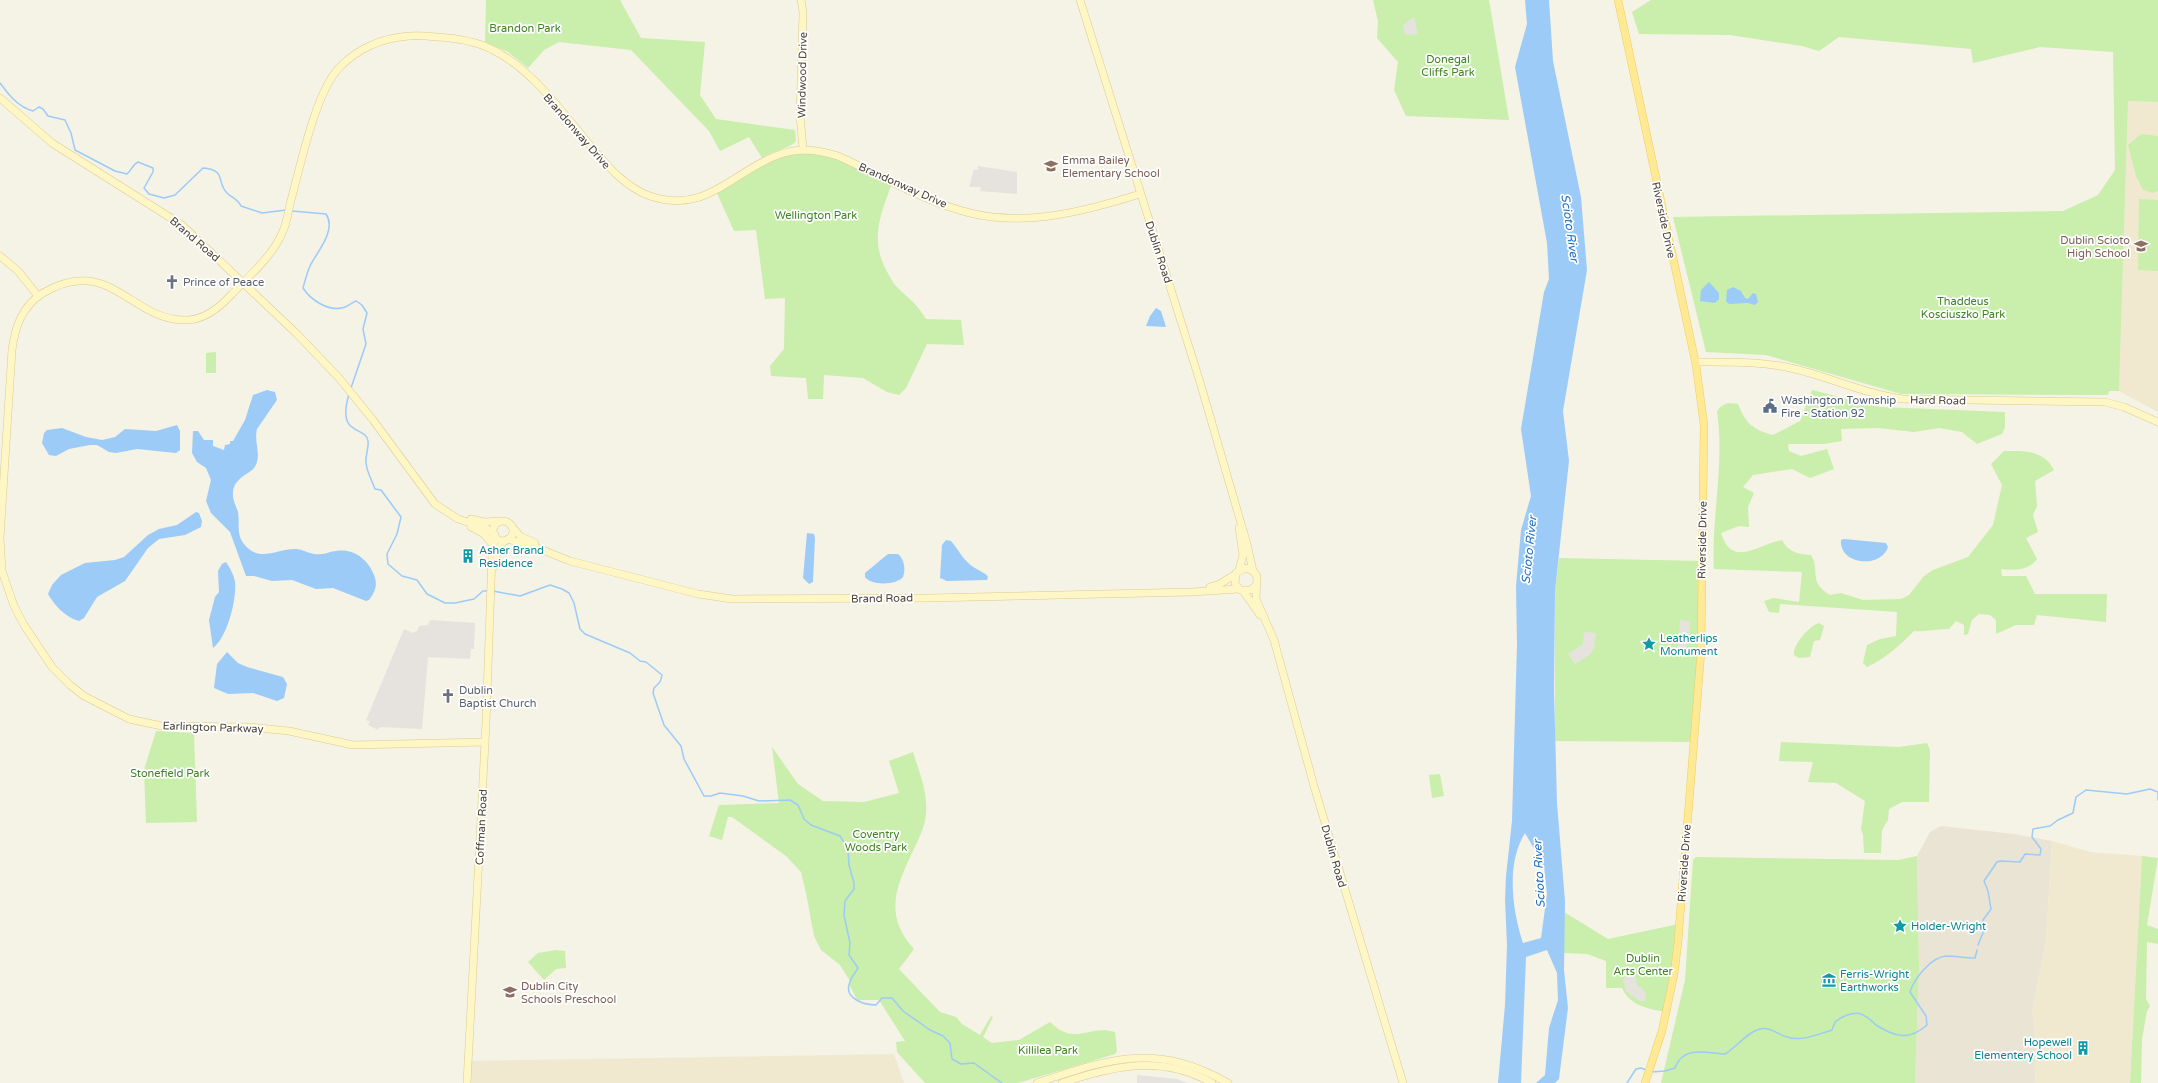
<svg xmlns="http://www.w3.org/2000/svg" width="2158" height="1083" font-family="'Varela Round',sans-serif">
  <rect width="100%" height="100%" fill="#f5f2e6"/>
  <polygon fill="#eae4d4" points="1941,826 2014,834 2052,841 2046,940 2040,970 2035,1083 1915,1083 1919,969 1917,856 1930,832"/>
  <g fill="#f0e9cf">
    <polygon points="2128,101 2158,102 2158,412 2119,391"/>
    <polygon points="2052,841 2090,852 2142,856 2130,1083 2035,1083 2036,1058 2032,1009 2046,940"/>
    <polygon points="894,1054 904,1083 467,1083 469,1061"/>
  </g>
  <g fill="#caeeab">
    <path d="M486 0H620L641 38 705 42 700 95 716 119 795 130 796 141C791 148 770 152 762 158L749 137 720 151 709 131 631 50 559 42 544 50 528 68 508 52 485 42Z"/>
    <polygon points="1373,0 1489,0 1509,120 1406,116 1394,90 1398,62 1377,38 1378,21"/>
    <polygon points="1651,0 2158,0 2158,102 2128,101 2119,391 2109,391 2108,395 1901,394 1766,355 1706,352 1673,217 2063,211 2098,195 2115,170 2113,52 2040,47 1973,63 1971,49 1839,37 1819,51 1802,46 1730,35 1639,34 1632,12"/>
    <polygon points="2141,134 2158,136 2158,191 2153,193 2143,190 2136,176 2128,145"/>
    <path d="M825 152 893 181C877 223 868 245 895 285 900 291 907 296 913 302 918 307 922 313 926 319L961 320 964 345 927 344 906 388 899 395 887 392 863 378 824 375 823 399H808L806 378 771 376 770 366 784 349 785 298 765 299 756 230 734 231 716 191 779 154Z"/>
    <polygon points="2139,199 2158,200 2158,271 2138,270"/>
    <polygon points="216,352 216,373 206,373 206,353"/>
    <path d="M1812 390 1880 407 2005 412V427L2002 434 1977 444 1962 432 1939 428 1914 432 1878 428 1841 429 1842 441 1824 444H1788L1789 451 1801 456 1827 449 1834 469 1810 478 1792 469 1753 475 1743 487 1754 493 1748 507 1749 527 1739 526 1721 533C1732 569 1758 544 1782 540 1789 553 1799 554 1811 555 1821 571 1807 581 1830 595L1841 593 1863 600 1901 599 1909 595 1924 576 1933 570 1968 557 1993 525 2002 485 1991 464 2004 451C2025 451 2044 450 2054 470L2035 481 2037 506 2033 515 2038 532 2026 538 2037 559C2029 570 2014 571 2001 569L2002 576H2026L2035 594H2107L2106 622 2037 615 2034 625H2016L1996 634V620L1990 615 1979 614 1972 620 1968 634 1964 635V625L1956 621 1949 629C1937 629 1926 632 1914 631 1900 645 1885 659 1867 667L1863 663 1867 645 1880 639 1896 636 1897 612 1780 604 1779 613 1769 612 1764 601 1774 598 1799 602 1802 572 1714 569C1711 517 1725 464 1717 412 1721 403 1729 402 1738 404 1746 424 1752 429 1773 435L1800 421Z"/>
    <polygon points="1559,558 1702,561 1694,742 1555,741 1555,591"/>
    <path d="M1819 623 1824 626 1820 640 1814 641 1810 657 1799 658 1794 655C1792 646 1809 626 1819 623Z"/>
    <polygon points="156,731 194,733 197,822 146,823 144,770"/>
    <polygon points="1781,742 1899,747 1927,743 1930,750 1929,802 1902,802 1889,809 1888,820 1882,830 1881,853 1864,853 1863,835 1861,829 1865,801 1836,783 1808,782 1813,762 1779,761"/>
    <path d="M772 747 798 784 823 801 864 802 899 793 889 761 913 752C919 772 928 792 926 814 925 827 918 840 913 851 895 888 884 916 914 949L899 969 940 1012 956 1017 962 1024 980 1035 991 1016 993 1017 983 1037 992 1043 1019 1040 1050 1022C1075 1047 1089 1024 1115 1032L1117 1051 1115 1054 1018 1083H925L897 1052 896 1042 905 1041 879 1000H857L849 984 850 981 840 965 821 950 814 936 806 893 801 872 786 856 732 817H728L722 840 709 836 719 805 779 803Z"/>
    <polygon points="1440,774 1444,796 1432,798 1429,775"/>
    <polygon points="1917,856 1919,969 1915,1083 1661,1083 1685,980 1693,860 1696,857 1898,860"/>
    <polygon points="2142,856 2158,858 2147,925 2158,929 2158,944 2147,942 2146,999 2150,1006 2147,1011 2142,1039 2141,1083 2130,1083"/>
    <path d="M1564 912 1608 939 1679 924 1666 1012C1649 1009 1630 1006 1622 988H1606V961L1587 954 1564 953Z"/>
    <polygon points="556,950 565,951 566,968 556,969 544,980 528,962 538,953"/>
  </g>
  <g fill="#e6e3df">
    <polygon points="1414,17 1418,34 1405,35 1403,25"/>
    <polygon points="978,166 1017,172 1017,194 980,191 981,187 969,187 974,169 978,170"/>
    <polygon points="430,620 475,623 474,649 471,649 470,659 428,657 422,729 380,727 378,730 368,725 370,722 366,720 404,629 413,633 417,631 419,626 428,625"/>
    <polygon points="1680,620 1690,621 1689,640 1683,657 1674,651 1678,646"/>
    <polygon points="1584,632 1596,633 1594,648 1591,654 1575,664 1568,654 1583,644"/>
    <polygon points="1627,971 1636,978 1637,985 1643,989 1646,995 1645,1001 1639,1001 1626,991 1623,981"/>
    <polygon points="1137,1075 1177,1079 1187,1083 1137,1083"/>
  </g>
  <g fill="#9ccbf8" fill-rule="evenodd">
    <path d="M1525 0H1549L1553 61 1581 197 1587 270 1563 411 1569 461 1555 591 1554 690 1557 803 1565 901 1564 970 1568 1008 1559 1079 1555 1083H1536L1545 1075 1549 1028 1558 1000 1557 973 1547 950 1526 957 1521 1083H1498L1505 1005 1507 945 1505 900 1506 876 1512 821 1517 644 1516 586 1521 530 1531 496 1521 429 1544 292 1549 279 1547 243 1515 67 1527 24ZM1525 833 1544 866 1547 894 1541 938 1523 943C1512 910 1506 863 1525 833Z"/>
    <polygon points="1709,282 1719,293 1719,299 1715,303 1700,301 1701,290"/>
    <polygon points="1733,287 1741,291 1745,298 1748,299 1753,293 1756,294 1758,302 1755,305 1748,303 1729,304 1726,301 1727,290"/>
    <polygon points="1156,308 1161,311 1166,327 1146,326 1150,316"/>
    <path d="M267 390 275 392 277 400 257 429C254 441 260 451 257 462 254 473 244 473 238 481 235 483 233 489 233 492 232 499 236 506 238 512 240 524 236 534 244 544 259 563 276 549 295 549 304 549 312 556 322 554 327 554 331 551 336 551 353 548 368 559 374 575 378 585 375 592 369 600L366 601 333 588 316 589 292 580 272 581 254 576H246L230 532 211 513 206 501 211 480 206 468 197 462 192 453 193 431H198L204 440H213V446L224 450 225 445 230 444V441H233L245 420 253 395Z"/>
    <polygon points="177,425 180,431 180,450 176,453 137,449 116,453 109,452 97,445 90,445 69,449 56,456 49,455 42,443 44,433 47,430 62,428 86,437 102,440 115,437 125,429 156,431"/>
    <path d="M196 512 199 513 202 521 201 527 185 535 159 539 148 548 125 581 97 597 84 618 79 621C65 617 55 606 48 594L52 585 61 575 85 563 115 560 124 557 148 535 159 529 177 525Z"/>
    <polygon points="807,533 814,534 815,538 813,582 809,584 803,578"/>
    <path d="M1844 539 1886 543 1888 547C1881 569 1839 565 1841 540Z"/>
    <path d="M946 540 951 541C959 550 964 562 975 568 979 571 986 573 988 577L987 580 947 581 940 578 942 545Z"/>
    <path d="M888 554H898C904 559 906 569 903 577 897 585 871 586 865 577V573Z"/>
    <path d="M226 562C230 568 234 575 235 582 237 599 227 638 213 648L209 620 215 597 219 592 218 571 222 564Z"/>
    <polygon points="227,652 238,663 247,667 283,677 287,684 284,698 277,701 253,693 228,694 214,688 217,664"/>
  </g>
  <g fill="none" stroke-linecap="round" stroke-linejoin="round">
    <g stroke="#9ccbf8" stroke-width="1.5">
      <path d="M0 83C9 95 18 107 33 111L39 107 43 109 48 116 65 120 71 133 75 150 115 171 127 174C132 170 132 165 138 162L153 168V172L144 188 149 194 164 198 175 195 203 168C227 170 216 182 227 193 232 198 238 199 241 206L262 213 286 210"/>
      <path d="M292 211 326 214C337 230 317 252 310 266 307 273 305 281 303 288 310 299 327 311 341 308 346 308 351 303 356 301L362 305 367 313 363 329 366 344 351 388"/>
      <path d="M349 394C336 438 366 425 368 441 369 448 365 456 366 463 367 472 372 481 375 489L381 490 401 517 397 534 387 554 388 564 402 576 417 580 427 594 445 603H455L474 599 483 591H487"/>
      <path d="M493 591 520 596 550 585 562 589 569 593 574 603 580 629 585 634 630 653 640 661 646 662 662 675C661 682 659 683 654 688L653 693 664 725 681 746 684 759 704 796H711L720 793 743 796 759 801 790 800 798 805 804 819 811 825 840 836 848 849 849 865 854 883V889L845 901 844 915 850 943 849 955 858 968C855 973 850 979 849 985 845 999 865 1005 876 1005L882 998H892L903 1011 930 1030 943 1036 950 1043 952 1059 961 1064 974 1063 1002 1083"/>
      <polyline points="2158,796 2158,800"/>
      <polyline points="1978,945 1985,928 1983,920 1991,909 1988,891 1984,881 1997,862 2001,861 2020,862 2025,854 2040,855 2041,849 2032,837 2033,829 2050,826 2058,820 2073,813 2076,797 2086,790 2127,794 2150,789 2158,792 2158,795"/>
      <path d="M1651 1072 1665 1071 1675 1068C1683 1045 1706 1053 1725 1054 1737 1047 1747 1032 1760 1029 1770 1026 1778 1035 1787 1037 1802 1042 1818 1034 1832 1030L1835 1022C1841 1017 1853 1011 1861 1014 1866 1016 1872 1021 1876 1025 1895 1037 1909 1041 1927 1025L1926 1016 1910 992C1914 979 1931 957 1946 956 1956 956 1965 958 1975 958L1977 950"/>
      <polyline points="1627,1083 1636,1069 1641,1068 1646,1070"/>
    </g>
    <defs>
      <g id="secondary">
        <polyline points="801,0 803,12 800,115 803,149"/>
        <polyline points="1080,0 1200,382 1247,544 1253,571"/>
        <polyline points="0,98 52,143 182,225 297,334 339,378 373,420 435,504 458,519 486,528 494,534"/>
        <polyline points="0,256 18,271 38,296"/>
        <path d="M1695 362C1728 362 1762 361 1795 369 1832 378 1865 394 1903 399L2105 402 2124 407 2158 422"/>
        <polyline points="471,519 484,522 500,521"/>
        <circle cx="503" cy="531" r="10"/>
        <polyline points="471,527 484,534 493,545"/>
        <polyline points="513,528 520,536 535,543"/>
        <polyline points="1239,528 1243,555 1239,570"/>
        <polyline points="508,539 535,547 570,561 698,594 732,599 928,598 1192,592 1238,589"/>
        <polyline points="495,566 497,551 504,541"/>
        <polyline points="1256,585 1251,590 1240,590 1235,583 1236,573 1246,568 1253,571 1257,576 1256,599 1274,640 1314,786 1403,1083"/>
        <polyline points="1210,587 1218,585 1236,574"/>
        <polyline points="1243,591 1260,615"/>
        <path d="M485 742 353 745 289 731 250 727 162 726 129 719 84 696 70 685 52 667 24 625 14 606 2 571 0 538 12 350C15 327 22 306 43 293 110 253 132 323 188 320 205 319 220 307 231 295 249 276 273 256 283 231 287 222 288 213 290 204 300 168 315 93 339 68 358 48 382 38 409 36 418 35 428 36 437 37 454 38 475 41 491 49 532 68 565 116 594 150 609 168 627 188 650 196 706 215 732 172 778 155 798 147 818 150 838 156 880 175 925 202 970 213 1026 227 1086 211 1140 194"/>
        <polyline points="467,1083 486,723 492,555 495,535"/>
        <path d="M1037 1083C1111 1058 1156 1042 1228 1083"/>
        <path d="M1062 1083C1112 1066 1162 1054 1212 1083"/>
      </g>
      <polyline id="primary" points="1618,0 1696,365 1704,425 1701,652 1678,942 1674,975 1662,1031 1645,1083"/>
    </defs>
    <use href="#secondary" stroke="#dacc91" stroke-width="8"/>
    <use href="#primary" stroke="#f1cf58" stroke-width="8"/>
    <use href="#secondary" stroke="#fff6c6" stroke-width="7"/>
    <use href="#primary" stroke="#ffe995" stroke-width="7"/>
  </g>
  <defs>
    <symbol id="school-bare" viewBox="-9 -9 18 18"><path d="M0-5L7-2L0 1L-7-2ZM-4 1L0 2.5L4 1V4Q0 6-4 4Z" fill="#8d6e63" stroke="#fff" stroke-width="2.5" paint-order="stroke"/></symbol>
    <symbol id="church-bare" viewBox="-9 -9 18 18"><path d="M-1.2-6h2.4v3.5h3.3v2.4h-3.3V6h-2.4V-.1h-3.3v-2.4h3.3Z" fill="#6b7280" stroke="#fff" stroke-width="2.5" paint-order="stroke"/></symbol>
    <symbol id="civic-bare" viewBox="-9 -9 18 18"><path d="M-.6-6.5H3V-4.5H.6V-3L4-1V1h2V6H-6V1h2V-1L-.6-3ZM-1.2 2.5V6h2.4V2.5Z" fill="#5c6f8a" stroke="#fff" stroke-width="2.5" paint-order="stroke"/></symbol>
    <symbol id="building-bare" viewBox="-9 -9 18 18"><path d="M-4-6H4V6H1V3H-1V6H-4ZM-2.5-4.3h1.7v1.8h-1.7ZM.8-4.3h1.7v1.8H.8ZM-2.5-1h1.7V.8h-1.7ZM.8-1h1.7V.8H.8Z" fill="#0f9aa8" stroke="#fff" stroke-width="2.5" paint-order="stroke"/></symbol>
    <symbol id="sight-bare" viewBox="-9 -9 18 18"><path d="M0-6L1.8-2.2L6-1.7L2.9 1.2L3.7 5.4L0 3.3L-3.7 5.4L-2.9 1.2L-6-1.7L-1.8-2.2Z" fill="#0f9aa8" stroke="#fff" stroke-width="2.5" paint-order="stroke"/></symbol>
    <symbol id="museum-bare" viewBox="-9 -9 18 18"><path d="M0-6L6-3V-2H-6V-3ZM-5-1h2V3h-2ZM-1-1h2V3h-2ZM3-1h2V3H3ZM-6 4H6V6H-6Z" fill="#0f9aa8" stroke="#fff" stroke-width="2.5" paint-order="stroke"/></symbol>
  </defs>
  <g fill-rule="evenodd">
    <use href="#school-bare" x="1041" y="156" width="20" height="20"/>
    <use href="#school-bare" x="2131" y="236" width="20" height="20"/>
    <use href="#church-bare" x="162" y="272" width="20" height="20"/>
    <use href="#civic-bare" x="1760" y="396" width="20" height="20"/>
    <use href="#building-bare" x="458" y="546" width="20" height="20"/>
    <use href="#sight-bare" x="1639" y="634" width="20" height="20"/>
    <use href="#church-bare" x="438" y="686" width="20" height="20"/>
    <use href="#sight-bare" x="1890" y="916" width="20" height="20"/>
    <use href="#museum-bare" x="1819" y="970" width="20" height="20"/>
    <use href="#school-bare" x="500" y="982" width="20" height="20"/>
    <use href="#building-bare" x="2073" y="1038" width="20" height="20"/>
  </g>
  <g text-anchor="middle" stroke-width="3.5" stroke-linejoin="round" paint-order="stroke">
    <g font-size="11" fill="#3e8221" stroke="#fff">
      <text x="525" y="32">Brandon Park</text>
      <text x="1448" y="63">Donegal<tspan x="1448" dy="13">Cliffs Park</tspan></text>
      <text x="816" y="219">Wellington Park</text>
      <text x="1963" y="305">Thaddeus<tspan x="1963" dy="13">Kosciuszko Park</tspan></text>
      <text x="170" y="777">Stonefield Park</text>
      <text x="876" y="838">Coventry<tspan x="876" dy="13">Woods Park</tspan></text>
      <text x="1643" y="962">Dublin<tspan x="1643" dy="13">Arts Center</tspan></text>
      <text x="1048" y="1054">Killilea Park</text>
    </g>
    <g font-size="11" fill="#494235" stroke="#fff">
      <text transform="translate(802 75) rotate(-89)" y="4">Windwood Drive</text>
      <text transform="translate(577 131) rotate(49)" y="4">Brandonway Drive</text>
      <text transform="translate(903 185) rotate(24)" y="4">Brandonway Drive</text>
      <text transform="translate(1664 220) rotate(78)" y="4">Riverside Drive</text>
      <text transform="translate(195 239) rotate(41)" y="4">Brand Road</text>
      <text transform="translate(1159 252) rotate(72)" y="4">Dublin Road</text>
      <text transform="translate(1938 400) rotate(1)" y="4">Hard Road</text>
      <text transform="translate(1702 540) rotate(-89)" y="4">Riverside Drive</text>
      <text transform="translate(882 598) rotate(-1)" y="4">Brand Road</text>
      <text transform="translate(213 727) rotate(2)" y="4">Earlington Parkway</text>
      <text transform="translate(481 827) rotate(-87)" y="4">Coffman Road</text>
      <text transform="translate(1334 856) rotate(74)" y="4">Dublin Road</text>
      <text transform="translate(1684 863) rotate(-86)" y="4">Riverside Drive</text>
    </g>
    <g font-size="11" fill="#785e54" stroke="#fff" text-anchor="start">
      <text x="1062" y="164">Emma Bailey<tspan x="1062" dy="13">Elementary School</tspan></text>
      <text x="2130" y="244" text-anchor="end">Dublin Scioto<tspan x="2130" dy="13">High School</tspan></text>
      <text x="521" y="990">Dublin City<tspan x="521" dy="13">Schools Preschool</tspan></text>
    </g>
    <g font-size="11" fill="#5b616d" stroke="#fff" text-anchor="start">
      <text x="183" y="286">Prince of Peace</text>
      <text x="459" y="694">Dublin<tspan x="459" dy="13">Baptist Church</tspan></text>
    </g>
    <g font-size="11" fill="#4e5e75" stroke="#fff" text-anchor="start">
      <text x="1781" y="404">Washington Township<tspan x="1781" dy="13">Fire - Station 92</tspan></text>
    </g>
    <g font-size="11" fill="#0d838f" stroke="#fff" text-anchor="start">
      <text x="479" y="554">Asher Brand<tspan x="479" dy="13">Residence</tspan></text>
      <text x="1660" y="642">Leatherlips<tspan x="1660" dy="13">Monument</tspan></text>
      <text x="1911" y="930">Holder-Wright</text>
      <text x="1840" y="978">Ferris-Wright<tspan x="1840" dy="13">Earthworks</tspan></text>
      <text x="2072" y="1046" text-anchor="end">Hopewell<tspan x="2072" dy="13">Elementery School</tspan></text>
    </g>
    <g font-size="12" font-style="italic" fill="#2171c1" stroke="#fff">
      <text transform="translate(1570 228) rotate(82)" y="4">Scioto River</text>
      <text transform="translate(1529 550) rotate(-84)" y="4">Scioto River</text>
      <text transform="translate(1539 874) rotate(-93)" y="4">Scioto River</text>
    </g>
  </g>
</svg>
